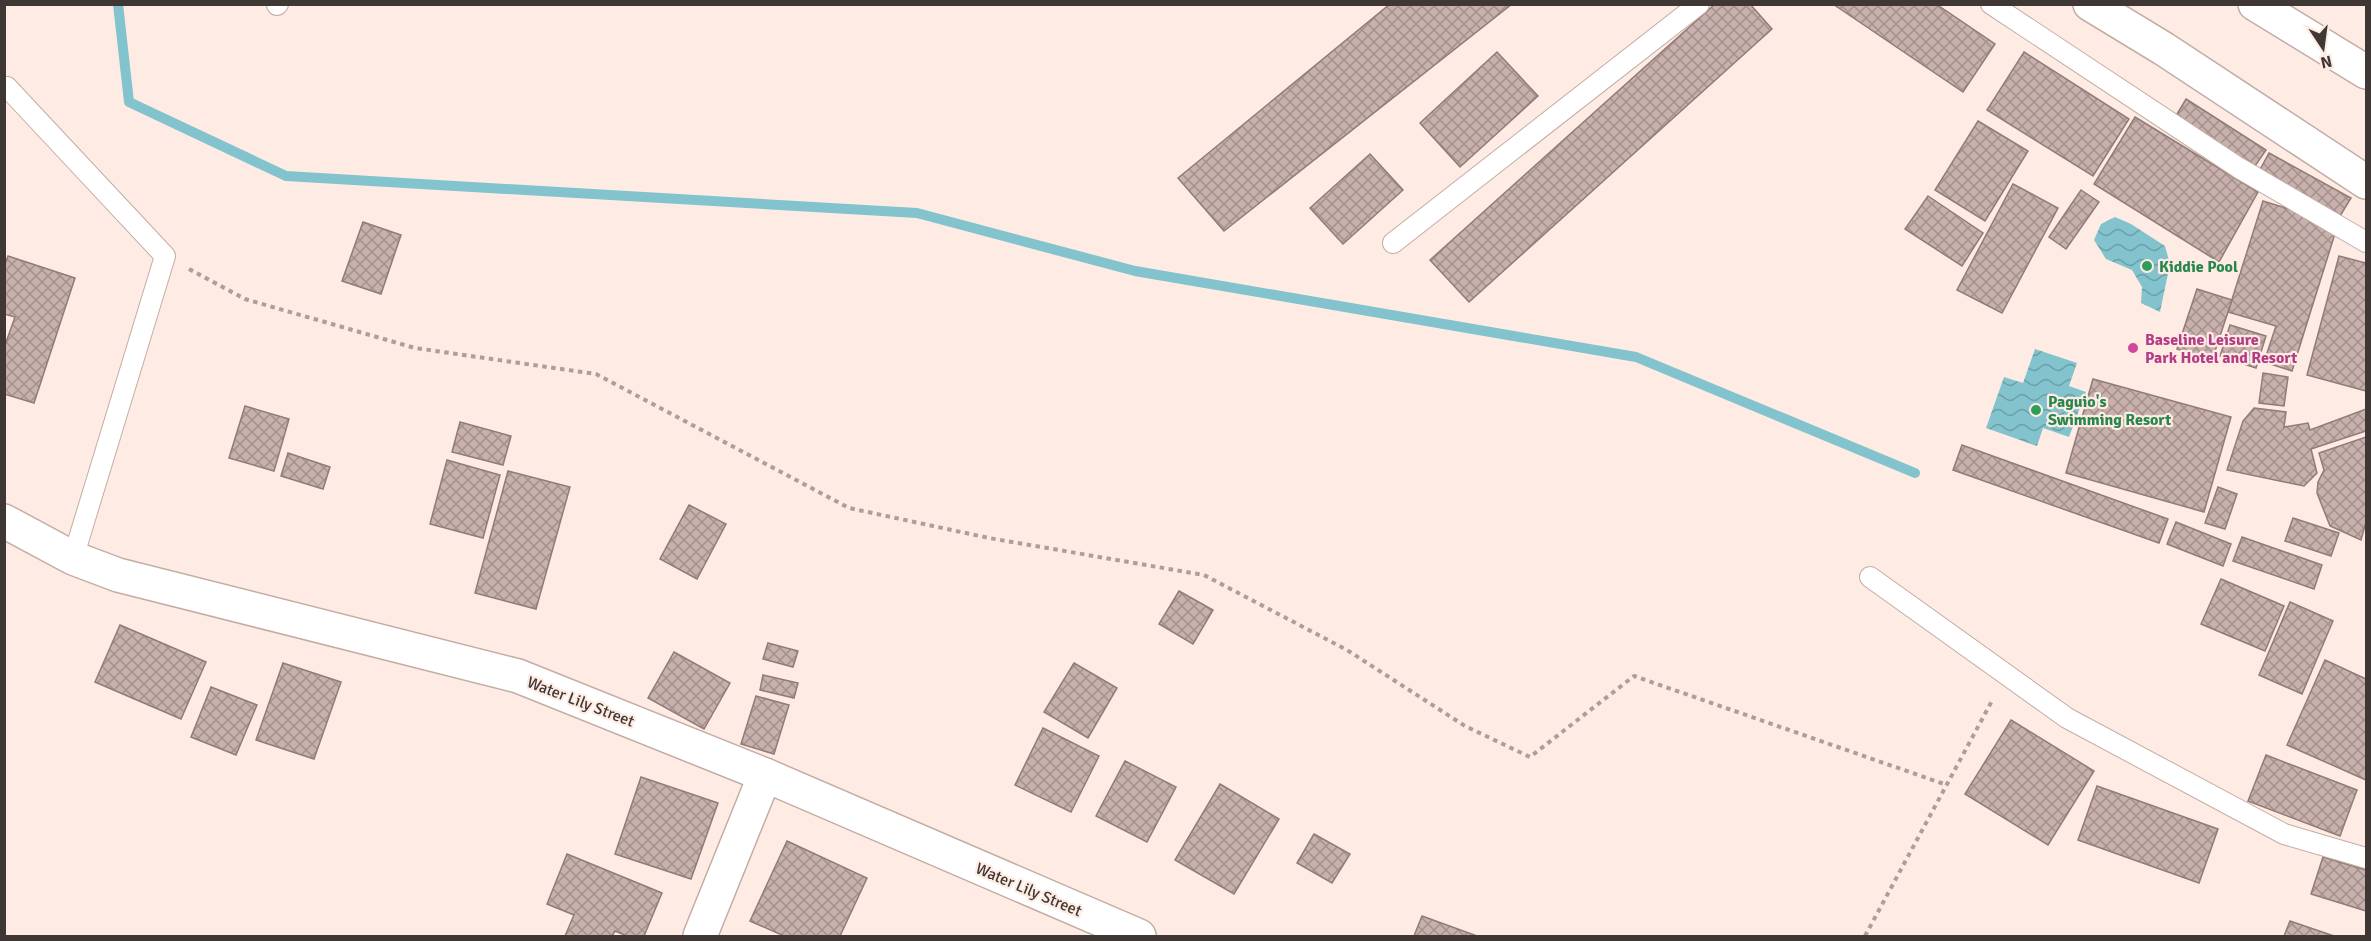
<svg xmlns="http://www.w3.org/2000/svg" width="2371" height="941" font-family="Signika,sans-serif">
  <defs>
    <pattern id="water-waves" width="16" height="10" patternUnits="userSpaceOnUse" patternTransform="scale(1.5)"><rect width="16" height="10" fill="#82c3cd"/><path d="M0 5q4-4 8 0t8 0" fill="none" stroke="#6c9fa7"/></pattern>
    <pattern id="building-cross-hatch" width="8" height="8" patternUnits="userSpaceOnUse" patternTransform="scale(1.5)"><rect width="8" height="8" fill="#c8b0ac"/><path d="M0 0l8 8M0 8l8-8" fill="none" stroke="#a4908d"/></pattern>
  </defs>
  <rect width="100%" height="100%" fill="#feece4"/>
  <g fill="url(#water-waves)">
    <polygon points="2115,217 2131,224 2165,246 2170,264 2160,312 2141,303 2142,287 2132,270 2106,259 2094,240 2101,224"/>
    <polygon points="2035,349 2077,363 2069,386 2086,392 2069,437 2043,428 2037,446 1986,428 2004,377 2023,383"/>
  </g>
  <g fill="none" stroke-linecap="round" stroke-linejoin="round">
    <polyline stroke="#82c3cd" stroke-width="10" points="118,4 129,102 286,176 917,213 1135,271 1636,357 1915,473"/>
  </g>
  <g fill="url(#building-cross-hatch)" stroke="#917b77" stroke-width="1.5">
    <polygon points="1390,4 1512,4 1224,231 1178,178"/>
    <polygon points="1715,4 1750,4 1772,29 1469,302 1430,260"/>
    <polygon points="1833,4 1936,4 1995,44 1963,92"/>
    <polygon points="1497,52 1538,96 1460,167 1420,123"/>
    <polygon points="2024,52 2129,119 2093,176 1987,110"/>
    <polygon points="2186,99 2266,150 2253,169 2174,119"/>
    <polygon points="2135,117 2258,192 2219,262 2094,184"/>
    <polygon points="1978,121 2028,151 1985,221 1935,190"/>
    <polygon points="2269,153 2351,198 2337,221 2256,177"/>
    <polygon points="1370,154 1403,190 1343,244 1310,208"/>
    <polygon points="2013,184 2058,208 2002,313 1957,290"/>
    <polygon points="2081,190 2099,202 2066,249 2049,237"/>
    <polygon points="1928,196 1983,233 1962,266 1905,229"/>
    <polygon points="2263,201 2338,224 2292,371 2264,362 2276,326 2228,312"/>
    <polygon points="363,222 401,235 381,294 342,281"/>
    <polygon points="8,256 75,278 34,403 4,394 4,348 15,317 4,314 4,267"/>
    <polygon points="2339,256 2366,263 2366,391 2307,375"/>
    <polygon points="2197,289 2232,300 2212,360 2177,349"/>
    <polygon points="2230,325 2266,336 2256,368 2220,356"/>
    <polygon points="2263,373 2288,377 2284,406 2259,403"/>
    <polygon points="2093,379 2231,417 2204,512 2066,473"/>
    <polygon points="245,406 289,419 274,471 229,458"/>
    <polygon points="2254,408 2286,412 2284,427 2308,423 2310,430 2366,409 2366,431 2311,449 2317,473 2304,486 2227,470 2243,421"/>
    <polygon points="460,422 511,436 503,465 452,452"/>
    <polygon points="2366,437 2366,522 2361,540 2330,526 2317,493 2318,482 2324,470 2319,453"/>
    <polygon points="1962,445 2168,519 2159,543 1953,470"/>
    <polygon points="288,453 330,467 323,489 281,476"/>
    <polygon points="447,460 500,475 483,538 430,524"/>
    <polygon points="508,471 570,487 536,609 475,593"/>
    <polygon points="2218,487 2237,494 2225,529 2205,523"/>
    <polygon points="689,505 726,524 697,579 660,559"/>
    <polygon points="2293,518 2339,533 2331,556 2285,541"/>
    <polygon points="2176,522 2231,544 2223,566 2167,544"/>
    <polygon points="2242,537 2322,565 2314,589 2233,561"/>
    <polygon points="2221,579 2284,606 2265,651 2201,624"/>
    <polygon points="1179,591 1213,610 1193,644 1159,624"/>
    <polygon points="2290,602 2333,621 2302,694 2259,675"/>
    <polygon points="120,625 206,662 181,719 95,682"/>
    <polygon points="768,643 798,651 793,667 763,659"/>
    <polygon points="674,652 730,683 704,729 648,698"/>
    <polygon points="2325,660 2366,679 2366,780 2287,745"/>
    <polygon points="283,663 341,682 314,759 256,740"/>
    <polygon points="1074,663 1117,688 1088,738 1044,712"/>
    <polygon points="763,675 798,683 794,698 760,690"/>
    <polygon points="211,687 257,705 236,755 191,737"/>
    <polygon points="756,696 789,705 774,754 741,744"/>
    <polygon points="2011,720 2094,771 2048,845 1965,794"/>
    <polygon points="1043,728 1099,756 1071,812 1015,785"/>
    <polygon points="2266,755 2357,790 2340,836 2248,801"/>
    <polygon points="1125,761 1176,787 1147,842 1096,816"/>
    <polygon points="641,777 718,803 691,879 615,854"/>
    <polygon points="1220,784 1279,819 1234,894 1175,860"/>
    <polygon points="2097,786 2218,829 2199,883 2078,840"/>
    <polygon points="1314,834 1350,854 1332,883 1297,863"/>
    <polygon points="787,841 867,878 840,936 784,936 750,921"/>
    <polygon points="567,854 662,893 644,936 627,936 615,931 612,936 565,936 574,915 547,904"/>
    <polygon points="2323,857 2366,870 2366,911 2311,894"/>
    <polygon points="1422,916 1477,936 1414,936"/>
    <polygon points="2290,921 2334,936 2284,936"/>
  </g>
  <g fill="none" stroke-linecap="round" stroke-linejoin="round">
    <defs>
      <g id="service">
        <polyline points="1991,4 2239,168 2366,242"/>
        <polyline points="277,5 278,4"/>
        <polyline points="7,87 165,256 73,558"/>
        <polyline points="1393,243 1699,4"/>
        <polyline points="1870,577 2067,718 2284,834 2366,858"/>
      </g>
      <g id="minor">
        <polyline points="2090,4 2164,49 2366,182"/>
        <polyline points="2255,4 2366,72"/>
        <polyline points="4,521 73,558 118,575 518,676 765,775 1139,936"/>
        <polyline points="700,936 765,775"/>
      </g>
    </defs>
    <use href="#service" stroke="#c3ada4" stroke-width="22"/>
    <use href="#minor" stroke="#c3ada4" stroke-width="36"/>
    <g stroke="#ac9e98" stroke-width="4" stroke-dasharray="4.5 4.5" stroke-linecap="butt">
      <polyline points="189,269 245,299 415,348 596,374 849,508 989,538 1204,575 1347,650 1465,726 1530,757 1634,676 1947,785"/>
      <polyline points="1865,936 1993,699"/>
    </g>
    <use href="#service" stroke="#fff" stroke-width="20"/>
    <use href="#minor" stroke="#fff" stroke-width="33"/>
  </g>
  <g fill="#2e9e5b" stroke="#feece4" stroke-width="2">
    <circle cx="2147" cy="266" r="6"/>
    <circle cx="2036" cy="410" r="6"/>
  </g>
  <circle fill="#d1479c" stroke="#feece4" stroke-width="2" cx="2133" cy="348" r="6"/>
  <g text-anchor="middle" stroke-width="4.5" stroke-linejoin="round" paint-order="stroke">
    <g font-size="16" font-weight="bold" fill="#27864d" stroke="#feece4" text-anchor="start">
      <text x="2159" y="272">Kiddie Pool</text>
      <text x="2048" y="407">Paguio's<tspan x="2048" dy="18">Swimming Resort</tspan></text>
    </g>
    <g font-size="16" font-weight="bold" fill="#b23c85" stroke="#feece4" text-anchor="start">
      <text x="2145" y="345">Baseline Leisure<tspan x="2145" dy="18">Park Hotel and Resort</tspan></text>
    </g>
    <g font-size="16" fill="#3f3733" stroke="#feece4">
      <text transform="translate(581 701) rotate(21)" y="6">Water Lily Street</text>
      <text transform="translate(1029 889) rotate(23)" y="6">Water Lily Street</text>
    </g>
  </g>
  <rect width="2371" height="941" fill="none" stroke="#3f3733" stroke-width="12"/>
  <g transform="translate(2323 48) rotate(167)" stroke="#feece4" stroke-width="4.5" paint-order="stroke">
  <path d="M0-4.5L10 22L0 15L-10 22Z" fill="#3f3733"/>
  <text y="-9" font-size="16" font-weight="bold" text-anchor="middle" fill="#3f3733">N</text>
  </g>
</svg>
